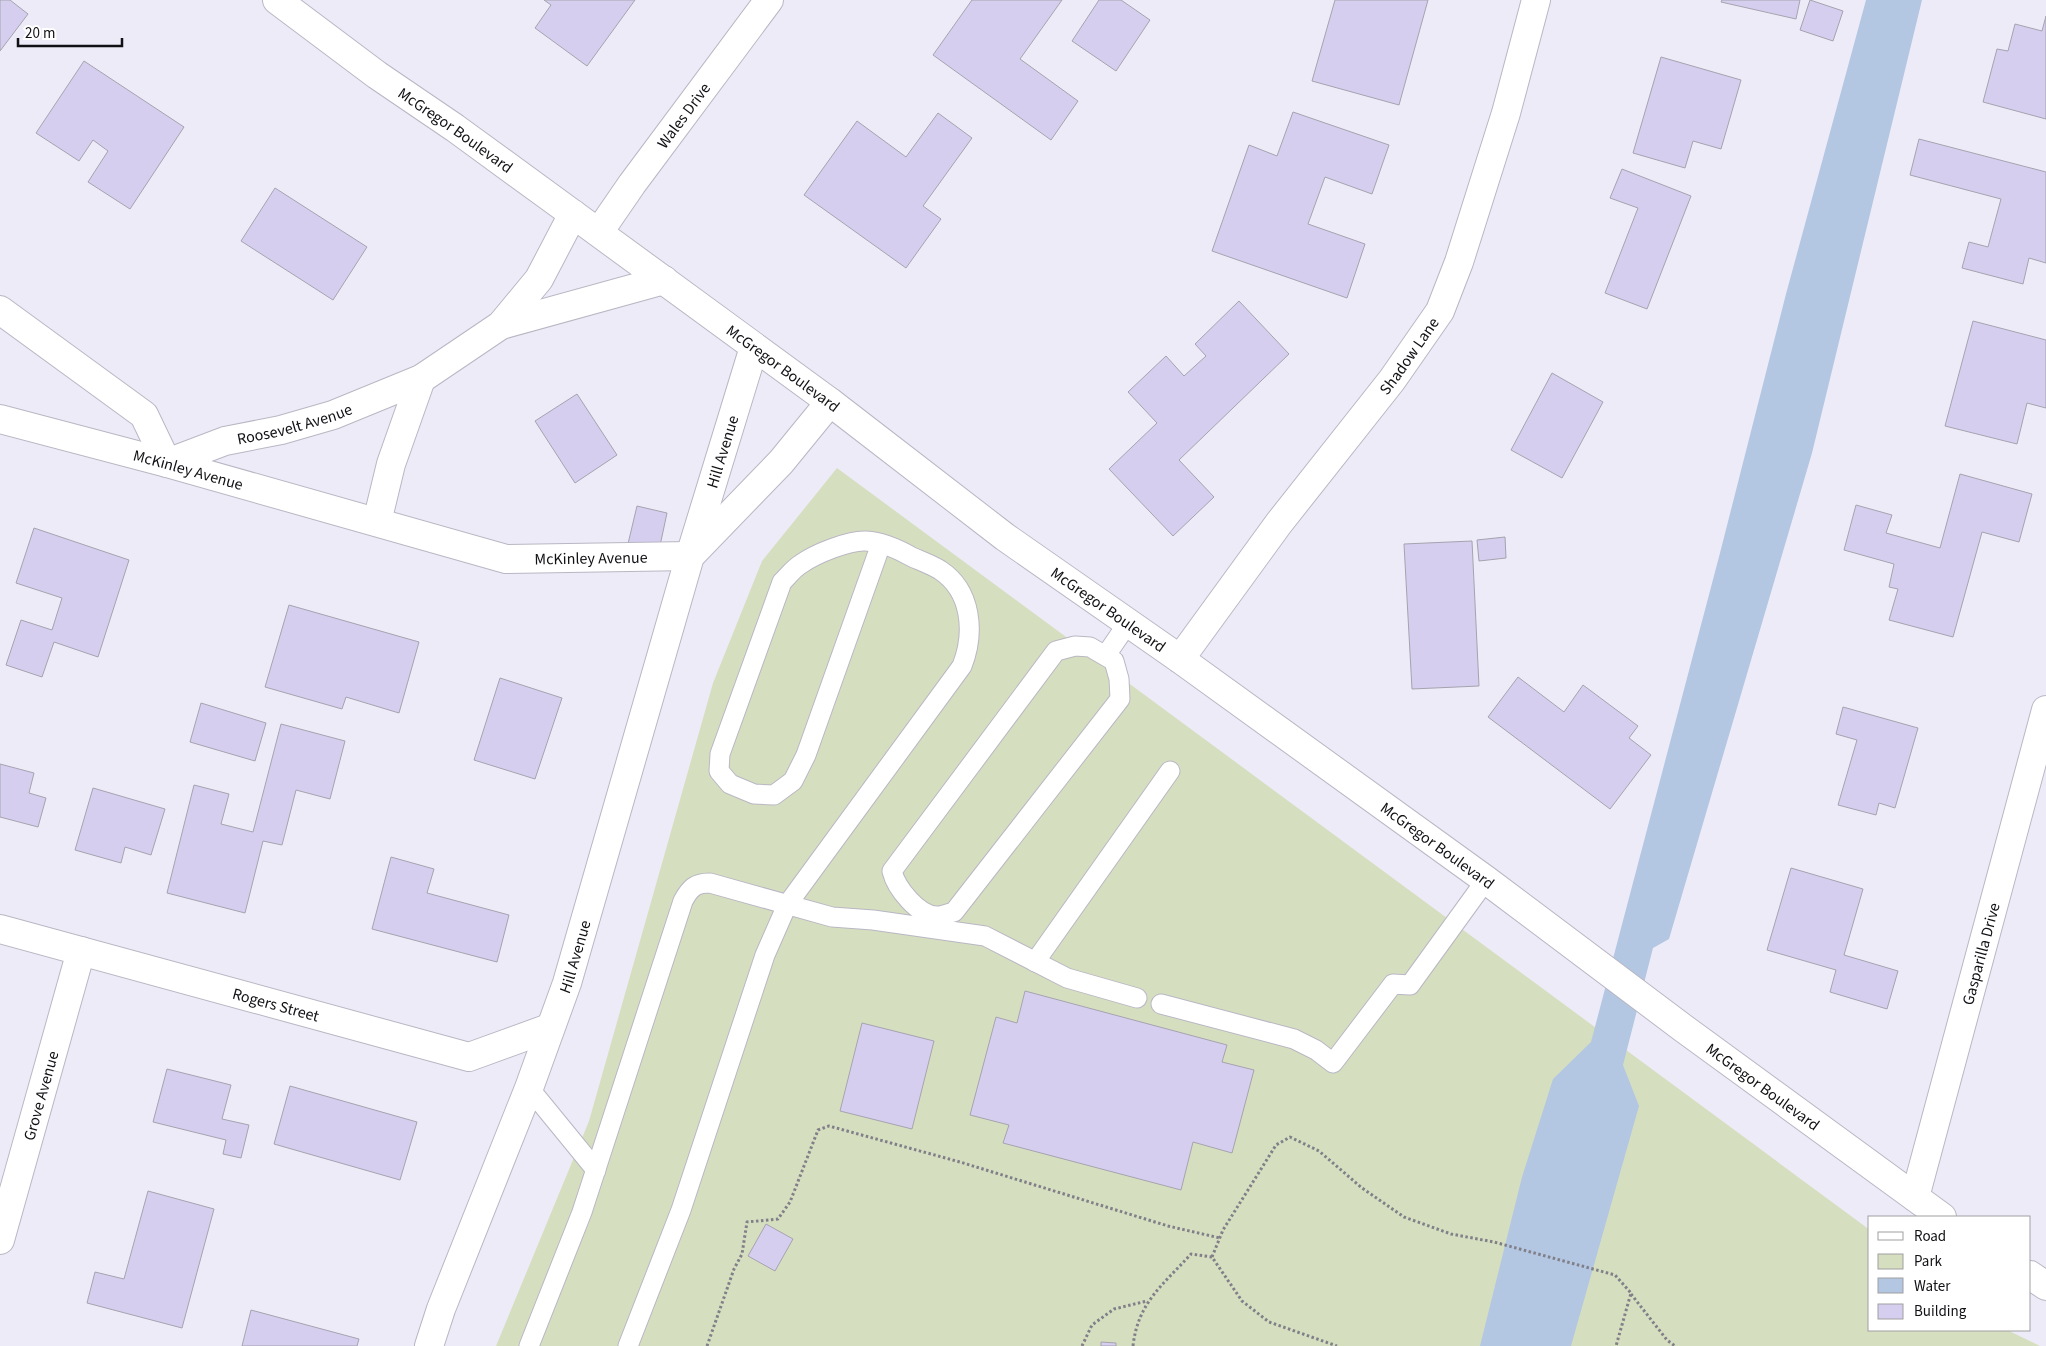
<svg xmlns="http://www.w3.org/2000/svg" width="2046" height="1346" font-family="'Source Sans 3',sans-serif">
  <rect width="100%" height="100%" fill="#eeebf8"/>
  <polygon fill="#d5dfc0" points="837,468 1870,1230 1870,1330 2007,1330 2040,1346 496,1346 589,1121 713,683 762,561"/>
  <polygon fill="#b3c6e2" points="1866,0 1922,0 1812,453 1669,939 1653,948 1623,1065 1639,1106 1571,1346 1480,1346 1522,1177 1553,1079 1591,1042 1720,553 1786,294"/>
  <g fill="#d5ceef" stroke="#a6a3af">
    <polygon points="0,0 10,0 28,14 0,51"/>
    <polygon points="544,0 635,0 587,66 535,28 551,5"/>
    <polygon points="972,0 1062,0 1020,59 1078,101 1051,140 933,55"/>
    <polygon points="1099,0 1121,0 1150,20 1116,71 1072,41"/>
    <polygon points="1335,0 1428,0 1399,105 1312,81"/>
    <polygon points="1722,0 1800,0 1796,19 1721,2"/>
    <polygon points="1810,0 1843,11 1833,41 1800,30"/>
    <polygon points="2046,16 2046,119 1983,102 1997,49 2008,51 2015,24 2042,31"/>
    <polygon points="1661,57 1741,80 1721,149 1693,141 1685,168 1633,153"/>
    <polygon points="84,61 184,127 130,209 88,182 108,151 93,140 79,161 36,133"/>
    <polygon points="1293,112 1389,145 1372,194 1325,177 1308,224 1365,244 1347,298 1212,251 1249,145 1277,156"/>
    <polygon points="938,113 972,138 923,206 941,219 906,268 804,195 857,121 906,157"/>
    <polygon points="1919,139 2046,172 2046,263 2029,258 2023,284 1962,268 1969,242 1988,247 2001,199 1910,175"/>
    <polygon points="1622,169 1691,196 1647,309 1605,293 1638,208 1610,198"/>
    <polygon points="275,188 367,247 333,300 241,241"/>
    <polygon points="1239,301 1289,354 1179,460 1214,497 1173,536 1109,469 1157,423 1128,392 1166,356 1184,376 1206,356 1195,344"/>
    <polygon points="1973,321 2046,340 2046,408 2027,403 2017,444 1945,426"/>
    <polygon points="1552,373 1603,402 1562,478 1511,450"/>
    <polygon points="577,394 617,455 575,483 535,421"/>
    <polygon points="1960,474 2032,494 2019,542 1982,532 1953,637 1889,620 1898,589 1889,587 1894,564 1844,550 1856,505 1892,515 1886,533 1940,548"/>
    <polygon points="637,506 667,513 658,555 627,548"/>
    <polygon points="34,528 129,560 98,657 54,642 42,677 6,665 21,620 52,630 62,598 16,583"/>
    <polygon points="1505,537 1506,558 1479,561 1477,540"/>
    <polygon points="1472,541 1479,686 1412,689 1404,544"/>
    <polygon points="289,605 419,642 399,713 346,697 342,709 265,687"/>
    <polygon points="1518,677 1564,712 1583,685 1638,726 1629,738 1651,755 1610,809 1488,717"/>
    <polygon points="500,678 562,698 535,779 474,760"/>
    <polygon points="201,703 266,723 255,761 190,742"/>
    <polygon points="1843,707 1918,728 1895,808 1879,803 1876,815 1838,805 1857,740 1836,734"/>
    <polygon points="281,724 345,741 330,799 296,790 282,845 263,841 245,913 167,893 194,785 229,794 221,824 253,832"/>
    <polygon points="0,764 34,773 29,793 46,798 38,827 0,817"/>
    <polygon points="93,788 165,809 151,855 125,847 121,863 75,850"/>
    <polygon points="391,857 434,869 427,893 509,915 497,962 372,929"/>
    <polygon points="1791,868 1863,889 1844,955 1898,971 1887,1009 1830,992 1836,970 1767,950"/>
    <polygon points="1025,991 1227,1045 1222,1062 1254,1070 1232,1153 1193,1142 1181,1190 1003,1143 1009,1125 970,1115 996,1017 1017,1023"/>
    <polygon points="862,1023 934,1041 912,1129 840,1111"/>
    <polygon points="167,1069 231,1085 222,1119 249,1125 241,1158 223,1154 226,1140 153,1122"/>
    <polygon points="290,1086 417,1122 400,1180 274,1144"/>
    <polygon points="148,1191 214,1209 182,1328 87,1303 95,1272 124,1279"/>
    <polygon points="766,1224 793,1239 775,1271 748,1256"/>
    <polygon points="251,1310 359,1339 357,1346 242,1346"/>
    <polygon points="1101,1342 1116,1343 1116,1346 1101,1346"/>
  </g>
  <g fill="none" stroke-linecap="round" stroke-linejoin="round">
    <defs>
      <g id="lane">
        <path d="M1075 646 1090 647 1114 661 1119 679 1120 699 954 912C949 913 943 916 938 916 919 917 896 888 892 871L1056 651Z"/>
        <polyline points="1106,655 1128,623"/>
        <polyline points="1035,962 1170,771"/>
        <polyline points="1161,1004 1294,1039 1316,1050 1333,1063 1393,984 1410,985 1486,880"/>
        <polyline points="529,1088 596,1170"/>
        <path d="M529 1346 582 1212 683 901C690 888 695 883 710 883L832 917 873 920 985 936 1067 978 1137 998"/>
        <path d="M628 1346 681 1210 765 955 787 905 962 666C975 633 972 591 940 570 932 565 921 561 912 557 898 549 882 542 866 541 849 540 815 554 801 564 794 568 788 576 782 582L720 754 719 771 730 784 754 794 774 795 793 781 806 755 881 544"/>
      </g>
      <g id="street">
        <path id="s1" d="M599 232 632 184 769 0"/>
        <path id="s2" d="M0 310 144 415 167 463 225 441 281 430 333 415 421 379 501 325 539 279 573 214"/>
        <polyline points="501,325 664,280"/>
        <path id="s3" d="M0 419 167 463 506 559 690 556"/>
        <polyline points="377,522 391,464 421,379"/>
        <polyline points="693,553 781,462 830,402"/>
        <path id="s4" d="M1180 659 1279 523 1392 380 1440 311 1459 262 1506 113 1536 0"/>
        <path id="s5" d="M0 929 469 1057 549 1028"/>
        <path id="s6" d="M1915 1197 2046 710"/>
        <path id="s7" d="M0 1240 81 951"/>
        <path id="s8" d="M429 1346 441 1309 529 1088 567 983 690 556 754 347"/>
      </g>
      <g id="secondary">
        <path id="s9" d="M277 0 377 75 455 128 573 214 830 402 1005 537 1180 659 1486 880 1683 1028 1942 1217"/>
        <polyline points="2030,1275 2046,1286"/>
      </g>
    </defs>
    <use href="#lane" stroke="#b9b7c3" stroke-width="21"/>
    <use href="#street" stroke="#b9b7c3" stroke-width="30"/>
    <use href="#secondary" stroke="#b9b7c3" stroke-width="30"/>
    <g stroke="#817f88" stroke-width="3" stroke-dasharray="2.5 2.5" stroke-linecap="butt">
      <polyline points="1212,1257 1223,1230 1276,1145 1290,1137 1319,1151 1362,1188 1404,1217 1451,1234 1494,1242 1615,1275 1631,1293 1616,1346"/>
      <polyline points="1631,1294 1667,1340 1675,1346"/>
      <polyline points="707,1346 734,1269 742,1254 747,1222 778,1219 790,1202 818,1130 829,1126 960,1162 1168,1226 1220,1238"/>
      <polyline points="1082,1346 1092,1325 1114,1309 1147,1301"/>
      <path d="M1133 1346C1138 1302 1163 1285 1191 1254L1212 1257 1242 1301 1269 1322 1337 1346"/>
    </g>
    <use href="#lane" stroke="#fff" stroke-width="19"/>
    <use href="#street" stroke="#fff" stroke-width="28"/>
    <use href="#secondary" stroke="#fff" stroke-width="28"/>
  </g>
  <g text-anchor="middle" stroke-width="4.5" stroke-linejoin="round" paint-order="stroke">
    <g font-size="16" fill="#111014" stroke="#fff">
      <text dy="6" stroke="none"><textPath href="#s1" startOffset="144">Wales Drive</textPath></text>
      <text dy="6" stroke="none"><textPath href="#s9" startOffset="221">McGregor Boulevard</textPath></text>
      <text dy="6" stroke="none"><textPath href="#s4" startOffset="380">Shadow Lane</textPath></text>
      <text dy="6" stroke="none"><textPath href="#s9" startOffset="626">McGregor Boulevard</textPath></text>
      <text dy="6" stroke="none"><textPath href="#s2" startOffset="365">Roosevelt Avenue</textPath></text>
      <text dy="6" stroke="none"><textPath href="#s8" startOffset="942">Hill Avenue</textPath></text>
      <text dy="6" stroke="none"><textPath href="#s3" startOffset="195">McKinley Avenue</textPath></text>
      <text dy="6" stroke="none"><textPath href="#s3" startOffset="610">McKinley Avenue</textPath></text>
      <text dy="6" stroke="none"><textPath href="#s9" startOffset="1031">McGregor Boulevard</textPath></text>
      <text dy="6" stroke="none"><textPath href="#s9" startOffset="1436">McGregor Boulevard</textPath></text>
      <text dy="6" stroke="none"><textPath href="#s6" startOffset="252">Gasparilla Drive</textPath></text>
      <text dy="6" stroke="none"><textPath href="#s8" startOffset="416">Hill Avenue</textPath></text>
      <text dy="6" stroke="none"><textPath href="#s5" startOffset="286">Rogers Street</textPath></text>
      <text dy="6" stroke="none"><textPath href="#s9" startOffset="1841">McGregor Boulevard</textPath></text>
      <text dy="6" stroke="none"><textPath href="#s7" startOffset="150">Grove Avenue</textPath></text>
    </g>
  </g>
  <rect x="1868" y="1216" width="162" height="115" fill="#ffffff" stroke="#a09fa1"/>
  <rect x="1878" y="1232" width="25" height="8" fill="#ffffff" stroke="#a09fa1"/>
  <text x="1914" y="1241" font-size="15" fill="#111014">Road</text>
  <rect x="1878" y="1254" width="25" height="15" fill="#d5dfc0" stroke="#a09fa1"/>
  <text x="1914" y="1266" font-size="15" fill="#111014">Park</text>
  <rect x="1878" y="1278" width="25" height="15" fill="#b3c6e2" stroke="#a09fa1"/>
  <text x="1914" y="1291" font-size="15" fill="#111014">Water</text>
  <rect x="1878" y="1304" width="25" height="15" fill="#d5ceef" stroke="#a09fa1"/>
  <text x="1914" y="1316" font-size="15" fill="#111014">Building</text>
  <path d="M18 38v8h104v-8" fill="none" stroke="#111014" stroke-width="2.5"/>
  <text x="25" y="38" font-size="15" fill="#111014" stroke="#ffffff" stroke-width="4" paint-order="stroke">20 m</text>
</svg>
